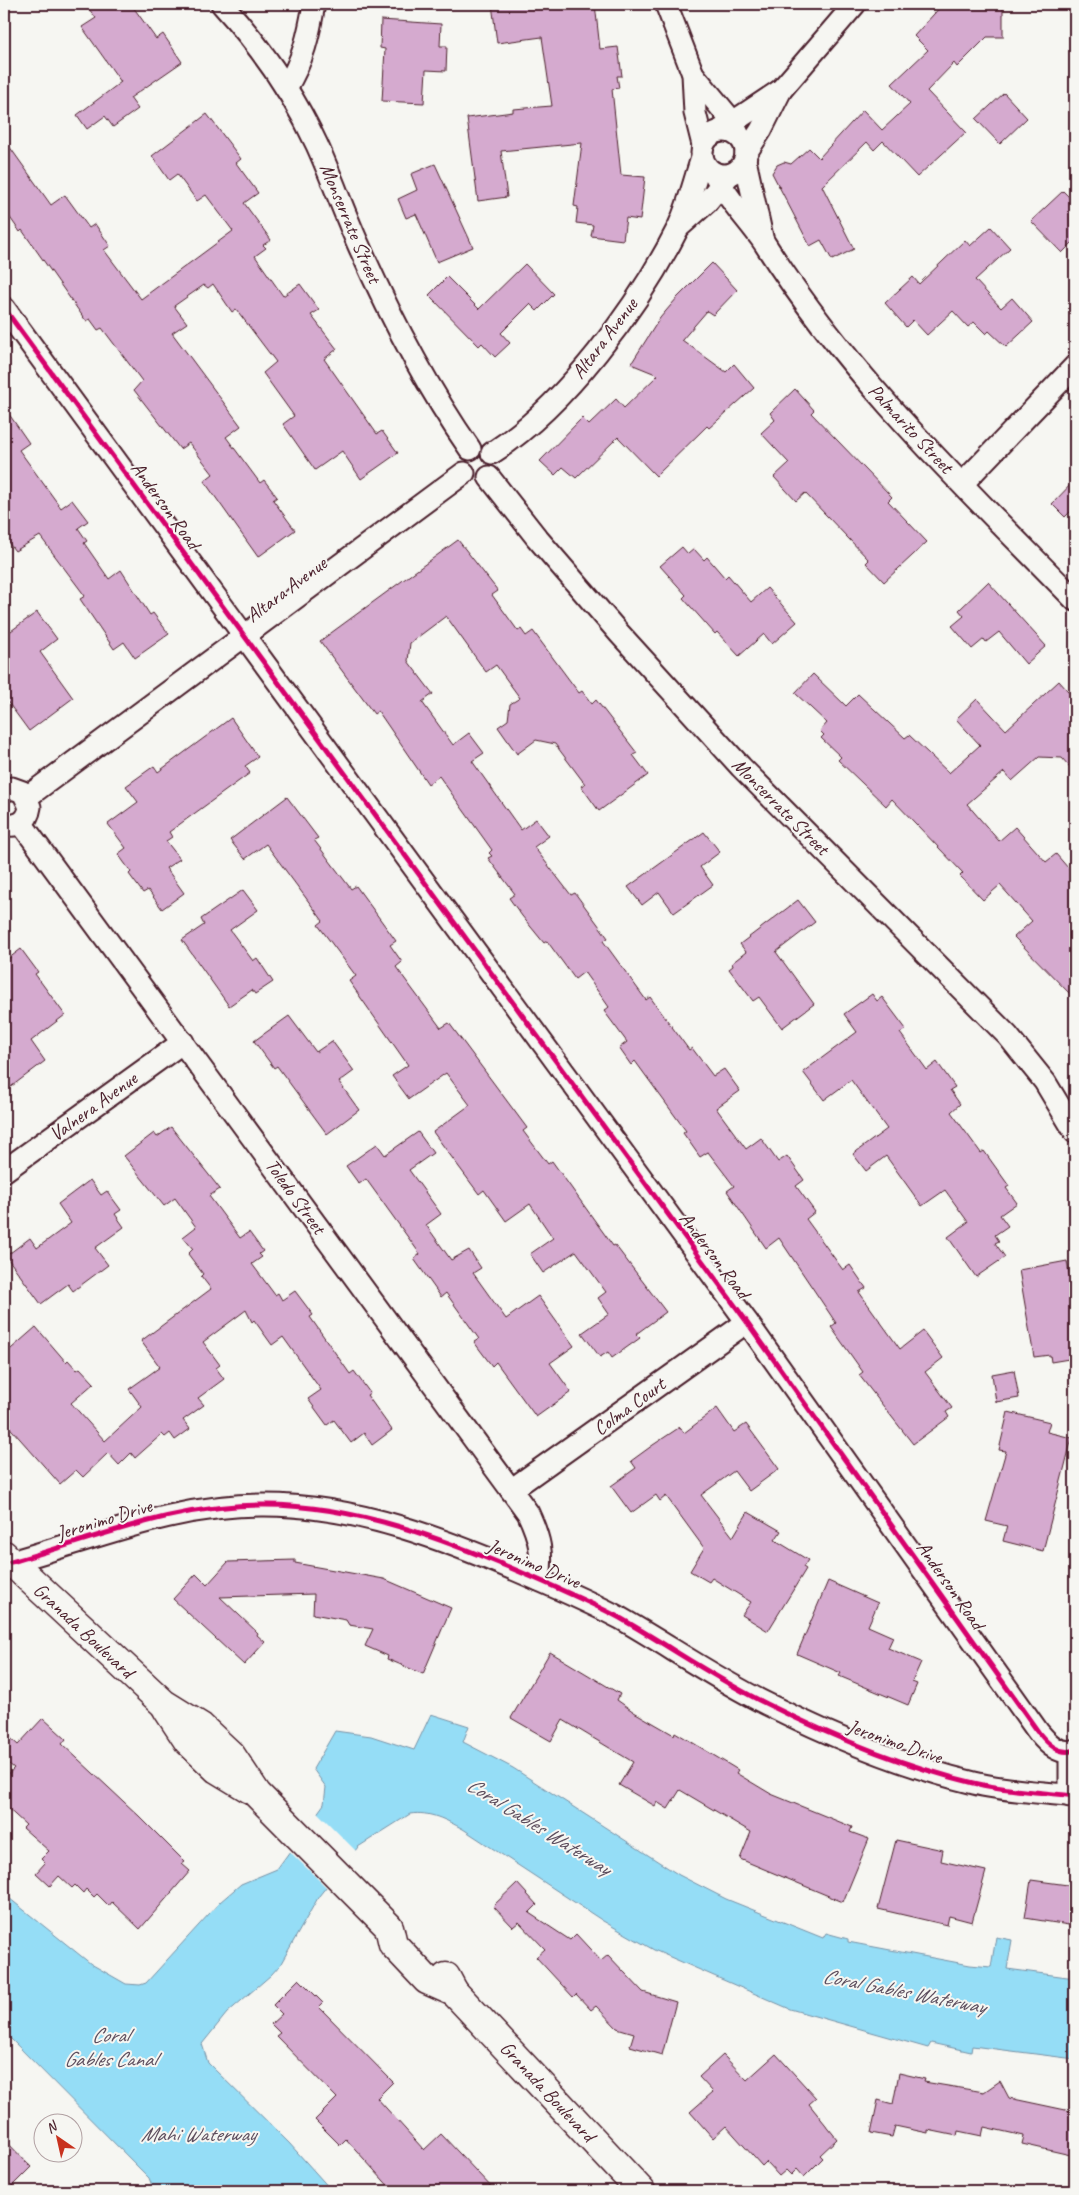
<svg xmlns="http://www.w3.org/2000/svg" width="1079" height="2195" font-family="Caveat,sans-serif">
  <rect width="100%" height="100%" fill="#f6f6f2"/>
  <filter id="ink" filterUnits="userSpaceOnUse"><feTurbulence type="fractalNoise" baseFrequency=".02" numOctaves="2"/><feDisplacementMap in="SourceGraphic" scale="10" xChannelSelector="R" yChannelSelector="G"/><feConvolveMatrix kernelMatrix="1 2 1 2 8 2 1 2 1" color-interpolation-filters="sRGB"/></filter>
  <g filter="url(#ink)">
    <path fill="#95ddf6" stroke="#7791a5" d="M431 1714 469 1726 463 1742 513 1768 679 1875 726 1899 823 1938 826 1933 848 1939V1942L970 1965 991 1967 996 1937 1012 1940 1007 1969 1075 1978V2059L972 2046 971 2052 931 2043 928 2048 790 2009 654 1950 603 1921 463 1829C446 1820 430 1811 410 1814L358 1847 319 1896 280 1965 271 1975 227 2013 202 2044 208 2063 289 2143 332 2191H154L149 2178 4 2032V1894L91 1964 126 1984 140 1985 146 1983 220 1902 241 1884 277 1869 324 1804 326 1787 313 1769 335 1731 371 1736 414 1750Z"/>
    <polygon fill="#f6f6f2" points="316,1811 357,1852 328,1889 288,1850"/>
    <g fill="#d5aacf" stroke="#4a1f2b">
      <polygon points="85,4 131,4 156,39 163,34 182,62 130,98 138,109 113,127 105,116 87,129 77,115 121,82 82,27 96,18"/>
      <polygon points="492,4 595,4 600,49 618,47 622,76 617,76 619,88 612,89 621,175 645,177 640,220 626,218 623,240 591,236 593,225 576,223 578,207 574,206 582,143 501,151 507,197 478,201 467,118 513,112 513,109 552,106 542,37 497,43"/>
      <polygon points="943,4 1003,4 1003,37 987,37 957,67 954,63 927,91 966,132 917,177 883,141 874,150 867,142 822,186 854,249 832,260 821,240 810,246 772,173 777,165 784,162 791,164 809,148 819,158 863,110 882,130 910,104 892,84 928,50 914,36"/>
      <polygon points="381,20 441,24 440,46 447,46 446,71 426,70 424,103 382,101 385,49 380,48"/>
      <polygon points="1004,93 1027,118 1000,144 976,119"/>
      <polygon points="207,114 241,159 236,163 258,193 244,203 271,240 263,245 266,248 255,256 283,296 300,284 319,310 311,315 337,349 324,359 377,434 382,431 398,453 361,479 342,451 315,470 283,424 294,416 263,373 276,362 236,309 232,312 213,284 208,288 204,285 174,306 187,323 172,333 241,426 226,437 260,483 264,480 277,497 273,500 295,530 258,557 204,481 213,474 189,443 180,449 134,390 142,381 102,328 98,330 90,319 86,321 22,230 20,232 4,209 4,139 51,205 65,195 89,228 95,224 110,246 104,250 141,299 233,231 206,195 197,201 177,174 169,180 152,156"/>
      <polygon points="435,164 473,247 437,262 416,214 406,218 398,199 417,190 411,174"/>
      <polygon points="1063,191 1075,203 1075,240 1062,253 1031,221"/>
      <polygon points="991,227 1010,248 975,280 1001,308 1012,298 1033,322 1006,347 989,331 986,334 974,322 968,327 953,311 927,335 913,320 906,327 885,303 913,277 919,284 965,240 970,246"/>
      <polygon points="712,263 737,290 713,315 707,311 682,340 726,372 734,364 754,388 709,428 707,426 656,476 618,437 576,478 563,467 555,475 540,461 582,418 589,425 616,399 624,408 658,375 631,364 660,318 677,298"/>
      <polygon points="525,264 554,294 537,311 530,304 501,333 510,343 495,357 482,343 479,346 429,295 447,277 479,309"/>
      <polygon points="795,389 814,410 811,413 892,497 888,501 927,542 884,582 866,563 869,560 805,493 796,501 774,477 789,463 761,433 775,420 770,413"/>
      <polygon points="4,407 29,443 19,450 61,508 72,500 88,521 78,528 87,541 84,543 109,579 121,570 150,615 153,613 169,634 135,658 124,642 114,649 80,599 85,596 40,536 15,551 4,537"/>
      <polygon points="1075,480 1075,507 1065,517 1052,504"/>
      <polygon points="458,540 498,591 492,595 518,631 521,629 526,636 533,631 579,693 582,691 592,704 596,700 637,753 633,755 648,775 599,811 581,786 585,784 555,744 536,740 517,754 498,727 508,720 510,704 520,698 496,665 486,672 446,616 410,643 408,661 433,694 422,702 453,745 469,733 484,753 472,761 521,830 536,819 549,836 534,847 571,895 575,893 608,938 603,941 646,1000 650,997 689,1050 692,1048 713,1076 724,1069 740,1091 716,1108 746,1149 761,1138 778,1162 787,1156 804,1180 796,1186 815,1212 806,1219 843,1270 850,1265 866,1288 859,1292 900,1349 923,1331 943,1358 925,1372 952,1408 946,1412 949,1417 913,1444 859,1375 863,1372 831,1327 836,1323 779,1238 766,1248 727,1191 734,1186 708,1152 700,1157 683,1133 686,1131 635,1061 631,1065 619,1048 627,1042 604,1011 609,1007 584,972 575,979 547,941 544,943 522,916 509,898 515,894 488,858 492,856 489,853 492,850 439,776 428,784 378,711 374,714 320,641"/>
      <polygon points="682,547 688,554 694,549 704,560 707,557 725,578 728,575 751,602 767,588 797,622 772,644 764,634 739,656 717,632 715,634 683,598 686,595 660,566"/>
      <polygon points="988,582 1046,646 1026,664 999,632 986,642 984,639 972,649 952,626 964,616 959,610"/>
      <polygon points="37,612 57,639 40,652 73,698 29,731 4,697 4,636"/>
      <polygon points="813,674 846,706 858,694 905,738 909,735 949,773 980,745 956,719 977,699 1006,730 1059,681 1075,699 1075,773 1062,758 1039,757 1012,781 1004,772 967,804 999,841 1015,827 1046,862 1056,854 1075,876 1075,999 1014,937 1032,921 1000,885 983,900 960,876 963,873 892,799 886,806 838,760 841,757 821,738 824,735 820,731 827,723 795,693"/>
      <polygon points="231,718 258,757 245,766 250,773 169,832 172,837 166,841 180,859 166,868 184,893 162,909 148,890 143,893 129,874 131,872 118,854 126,848 108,824 138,802 126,786 154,766 158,772"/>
      <polygon points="287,797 318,838 314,840 351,889 356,886 396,941 390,945 402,962 396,967 441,1028 449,1023 527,1128 523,1131 548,1164 552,1161 613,1246 615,1245 666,1312 636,1334 640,1338 612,1358 608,1352 600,1357 582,1333 609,1314 598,1298 606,1292 576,1251 543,1273 530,1254 553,1238 530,1204 506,1221 484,1190 479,1194 433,1132 470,1105 446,1073 409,1099 392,1076 408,1065 349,981 356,976 318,925 323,921 266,844 245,859 230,840"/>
      <polygon points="704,832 720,852 700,867 713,885 674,913 659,892 642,905 628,887"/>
      <polygon points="243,890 258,910 230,930 253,961 257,958 273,982 255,994 252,990 229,1006 182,940 204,925 201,919"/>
      <polygon points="798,900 815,922 776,952 814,1004 782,1028 759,997 753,1001 729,969 733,966 732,963 746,952 740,944"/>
      <polygon points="21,949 38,972 35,974 65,1015 31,1041 45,1061 4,1092 4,962"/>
      <polygon points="872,994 877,1001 882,997 906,1029 900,1033 927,1070 937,1062 955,1087 950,1090 960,1104 951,1112 981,1153 984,1151 1009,1186 1006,1188 1017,1203 1000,1215 1008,1226 995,1235 999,1241 995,1243 1005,1257 976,1277 948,1237 968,1222 945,1190 922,1206 886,1156 866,1171 853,1154 887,1129 851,1080 824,1100 803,1072 857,1032 844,1014"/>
      <polygon points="289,1016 316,1052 332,1041 354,1071 339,1082 359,1110 327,1134 277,1066 274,1068 254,1041"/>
      <polygon points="171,1127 220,1189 209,1196 240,1238 249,1232 263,1251 259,1254 262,1257 252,1264 275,1295 278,1293 282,1300 295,1291 313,1315 310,1317 350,1374 354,1371 370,1393 367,1395 392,1430 372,1445 364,1433 351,1443 334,1420 327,1425 308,1399 321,1390 283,1337 272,1345 254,1320 252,1322 246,1310 203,1342 220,1365 216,1368 224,1379 198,1398 204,1405 183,1420 190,1429 175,1440 170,1433 165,1437 162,1434 135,1458 131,1453 119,1465 108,1453 83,1477 76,1470 60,1484 4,1421 4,1355 36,1327 66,1362 68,1360 77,1370 80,1368 94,1383 71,1403 105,1441 142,1407 129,1389 160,1367 141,1341 211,1289 201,1276 203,1274 188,1254 193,1249 183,1237 196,1227 175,1198 164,1206 124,1156 154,1133 157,1137"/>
      <polygon points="418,1132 433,1153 409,1170 441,1214 426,1225 451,1260 469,1250 481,1268 473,1273 506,1319 538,1296 574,1346 550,1363 571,1392 536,1417 496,1362 492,1366 474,1342 479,1339 446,1293 441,1297 414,1259 420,1254 366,1179 359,1184 346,1166 377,1144 385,1155"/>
      <polygon points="90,1180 101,1195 107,1191 121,1210 115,1214 124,1227 95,1248 108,1265 73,1291 68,1284 41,1304 6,1256 30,1238 37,1248 71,1223 58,1204"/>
      <polygon points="1067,1261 1072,1292 1075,1292 1075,1358 1051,1362 1050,1355 1034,1357 1019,1270"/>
      <polygon points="1014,1370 1019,1398 996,1402 992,1374"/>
      <polygon points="717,1408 734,1432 746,1424 779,1469 749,1491 734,1471 701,1495 733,1537 748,1512 781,1531 775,1540 808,1560 803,1567 806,1569 768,1631 742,1615 751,1602 712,1578 709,1582 690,1571 704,1548 666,1496 660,1501 656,1495 631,1513 611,1486 636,1468 631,1461 653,1445 680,1427 684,1433"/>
      <polygon points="1008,1412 1050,1422 1047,1432 1072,1438 1043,1551 1003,1541 1007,1526 986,1521 1006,1451 999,1450"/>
      <polygon points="295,1560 295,1563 384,1579 451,1608 423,1674 387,1659 388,1656 365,1646 373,1629 349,1625 346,1620 313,1614 314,1594 220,1597 258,1633 257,1635 265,1642 244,1665 173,1599 196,1574 207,1585 228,1562"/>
      <polygon points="828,1581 878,1603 868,1626 893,1637 888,1648 921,1662 912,1682 917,1684 908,1705 839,1676 841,1673 797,1654"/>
      <polygon points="550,1652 620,1694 617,1700 634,1712 674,1735 675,1732 738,1770 736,1773 771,1794 852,1827 850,1832 869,1839 843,1902 740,1859 751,1832 680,1790 668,1809 657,1802 655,1806 619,1785 633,1762 563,1720 551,1741 511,1718"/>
      <polygon points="43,1718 66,1739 62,1744 139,1816 185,1862 182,1864 190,1871 140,1929 112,1902 109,1906 97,1894 94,1897 86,1889 83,1893 75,1885 72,1888 59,1876 50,1886 36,1873 45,1863 41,1859 49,1851 23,1828 26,1825 4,1805 4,1779 14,1768 4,1760 4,1732 18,1745"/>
      <polygon points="896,1840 943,1850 941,1861 986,1871 972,1922 949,1916 947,1925 878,1909"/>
      <polygon points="1031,1880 1075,1886 1075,1926 1025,1918"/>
      <polygon points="517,1883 537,1905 529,1913 570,1940 576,1934 601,1961 608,1955 643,1992 676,2002 662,2055 630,2046 634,2033 617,2028 596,2006 591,2010 576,1994 573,1997 536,1957 545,1949 519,1922 513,1927 493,1906"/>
      <polygon points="299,1979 323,2003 319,2007 393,2082 377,2098 424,2150 441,2134 495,2191 393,2191 346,2139 340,2145 315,2120 337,2098 276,2036 280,2033 271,2024 282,2014 273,2005"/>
      <polygon points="776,2054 816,2098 809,2104 837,2139 820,2155 823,2158 804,2177 797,2169 791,2175 786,2170 779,2176 766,2162 762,2166 726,2126 713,2138 690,2112 713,2092 699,2077 723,2055 747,2080"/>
      <polygon points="899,2073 925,2079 924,2082 984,2092 1000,2081 1009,2098 1075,2112 1075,2156 1022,2144 1024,2136 984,2127 982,2136 958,2131 957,2136 928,2130 928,2133 895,2126 892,2137 871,2133 878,2100 893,2104"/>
      <polygon points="4,2139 31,2167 7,2191 4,2191"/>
    </g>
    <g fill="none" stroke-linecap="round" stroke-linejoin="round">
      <defs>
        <g id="street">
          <path d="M222 4C260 46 293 93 317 145 332 178 344 213 359 246 390 316 426 386 470 449"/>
          <polyline points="666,4 693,74 695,113 703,145"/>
          <polyline points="693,74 732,121 739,136"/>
          <path d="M286 88C303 61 309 34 314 4"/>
          <polyline points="721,130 781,90"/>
          <circle cx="724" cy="153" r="22"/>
          <polyline points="746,153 761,130 781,90 855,4"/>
          <polyline points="745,160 762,237"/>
          <path d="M714 173C729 202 748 219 765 244 850 378 965 487 1075 600"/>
          <polyline points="679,227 706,203 729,175"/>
          <path d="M4 308 747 1322 1039 1733C1048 1744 1060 1756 1075 1750"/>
          <path d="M492 453C565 406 638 307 677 230 688 208 694 181 702 158"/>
          <polyline points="489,477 537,538 619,633 741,767 1008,1036 1045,1082 1075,1132"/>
          <polyline points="963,483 1075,366"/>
          <path d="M4 791 12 788 23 792 30 807C28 821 18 828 4 824"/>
          <polyline points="27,797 464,473"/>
          <path d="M21 823 528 1513C540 1539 543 1553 539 1580"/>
          <polyline points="4,1171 183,1042"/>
          <polyline points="511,1490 747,1322"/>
          <path d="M11 1562C97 1538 175 1504 265 1505 358 1505 449 1541 532 1577 562 1590 592 1603 620 1618 669 1646 716 1679 767 1704 833 1737 902 1766 974 1783 1006 1791 1042 1792 1075 1796"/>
          <polyline points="1070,1752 1070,1796"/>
        </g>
        <g id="secondary">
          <polyline points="4,1555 164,1704 201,1727 231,1755 257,1794 389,1927 393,1944 427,1980 454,1992"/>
          <polyline points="167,1709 188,1741 217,1769 250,1789"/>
          <polyline points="446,1977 454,1992 641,2191"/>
        </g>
      </defs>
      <use href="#street" stroke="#4a1f2b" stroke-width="25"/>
      <use href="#secondary" stroke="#4a1f2b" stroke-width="31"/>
      <use href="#street" stroke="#f6f6f2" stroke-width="21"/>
      <use href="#secondary" stroke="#f6f6f2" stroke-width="28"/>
      <defs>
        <g id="cycleway">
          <path d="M4 308 747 1322 1039 1733C1048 1744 1060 1756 1075 1750"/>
          <path d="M11 1562C97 1538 175 1504 265 1505 358 1505 449 1541 532 1577 562 1590 592 1603 620 1618 669 1646 716 1679 767 1704 833 1737 902 1766 974 1783 1006 1791 1042 1792 1075 1796"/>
        </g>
      </defs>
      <use href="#cycleway" stroke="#f6f6f2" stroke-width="8"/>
      <use href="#cycleway" stroke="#d6006c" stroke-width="5"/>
    </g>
  </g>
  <g text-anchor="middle" stroke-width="4" stroke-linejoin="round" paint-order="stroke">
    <g font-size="20" fill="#4a1f2b" stroke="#f6f6f2">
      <text transform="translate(351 223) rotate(67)" y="7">Monserrate Street</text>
      <text transform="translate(604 338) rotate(-53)" y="7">Altara Avenue</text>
      <text transform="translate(911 428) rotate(47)" y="7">Palmarito Street</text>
      <text transform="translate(166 505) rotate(54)" y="7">Anderson Road</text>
      <text transform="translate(286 589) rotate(-37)" y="7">Altara Avenue</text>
      <text transform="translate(781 806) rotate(45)" y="7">Monserrate Street</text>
      <text transform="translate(93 1106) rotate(-36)" y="7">Valnera Avenue</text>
      <text transform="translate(296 1196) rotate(54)" y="7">Toledo Street</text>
      <text transform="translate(715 1255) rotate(53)" y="7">Anderson Road</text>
      <text transform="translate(629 1406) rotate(-36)" y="7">Colma Court</text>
      <text transform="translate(104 1519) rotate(-17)" y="7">Jeronimo Drive</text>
      <text transform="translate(534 1563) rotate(23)" y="7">Jeronimo Drive</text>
      <text transform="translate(951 1585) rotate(55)" y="7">Anderson Road</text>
      <text transform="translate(84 1630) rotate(43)" y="7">Granada Boulevard</text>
      <text transform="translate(895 1741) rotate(19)" y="7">Jeronimo Drive</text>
      <text transform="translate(548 2091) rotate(47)" y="7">Granada Boulevard</text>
    </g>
    <g font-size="21" font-style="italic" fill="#5d4e5e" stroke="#f6f6f2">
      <text transform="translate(539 1826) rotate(32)" y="7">Coral Gables Waterway</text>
      <text transform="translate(904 1991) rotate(11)" y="7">Coral Gables Waterway</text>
      <text x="110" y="2042">Coral<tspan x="110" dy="24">Gables Canal</tspan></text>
      <text x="198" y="2141">Mahi Waterway</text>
    </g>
  </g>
  <rect width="1079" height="2195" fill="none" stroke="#f6f6f2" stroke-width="20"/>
  <rect x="10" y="10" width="1059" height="2175" fill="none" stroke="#4a1f2b" stroke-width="2" filter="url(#ink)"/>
  <g transform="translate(58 2138) rotate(326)"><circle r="24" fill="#f6f6f2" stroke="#b1a0a2"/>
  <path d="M0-4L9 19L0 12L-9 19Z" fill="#c8321e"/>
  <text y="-8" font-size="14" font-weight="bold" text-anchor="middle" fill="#4a1f2b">N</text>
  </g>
</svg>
